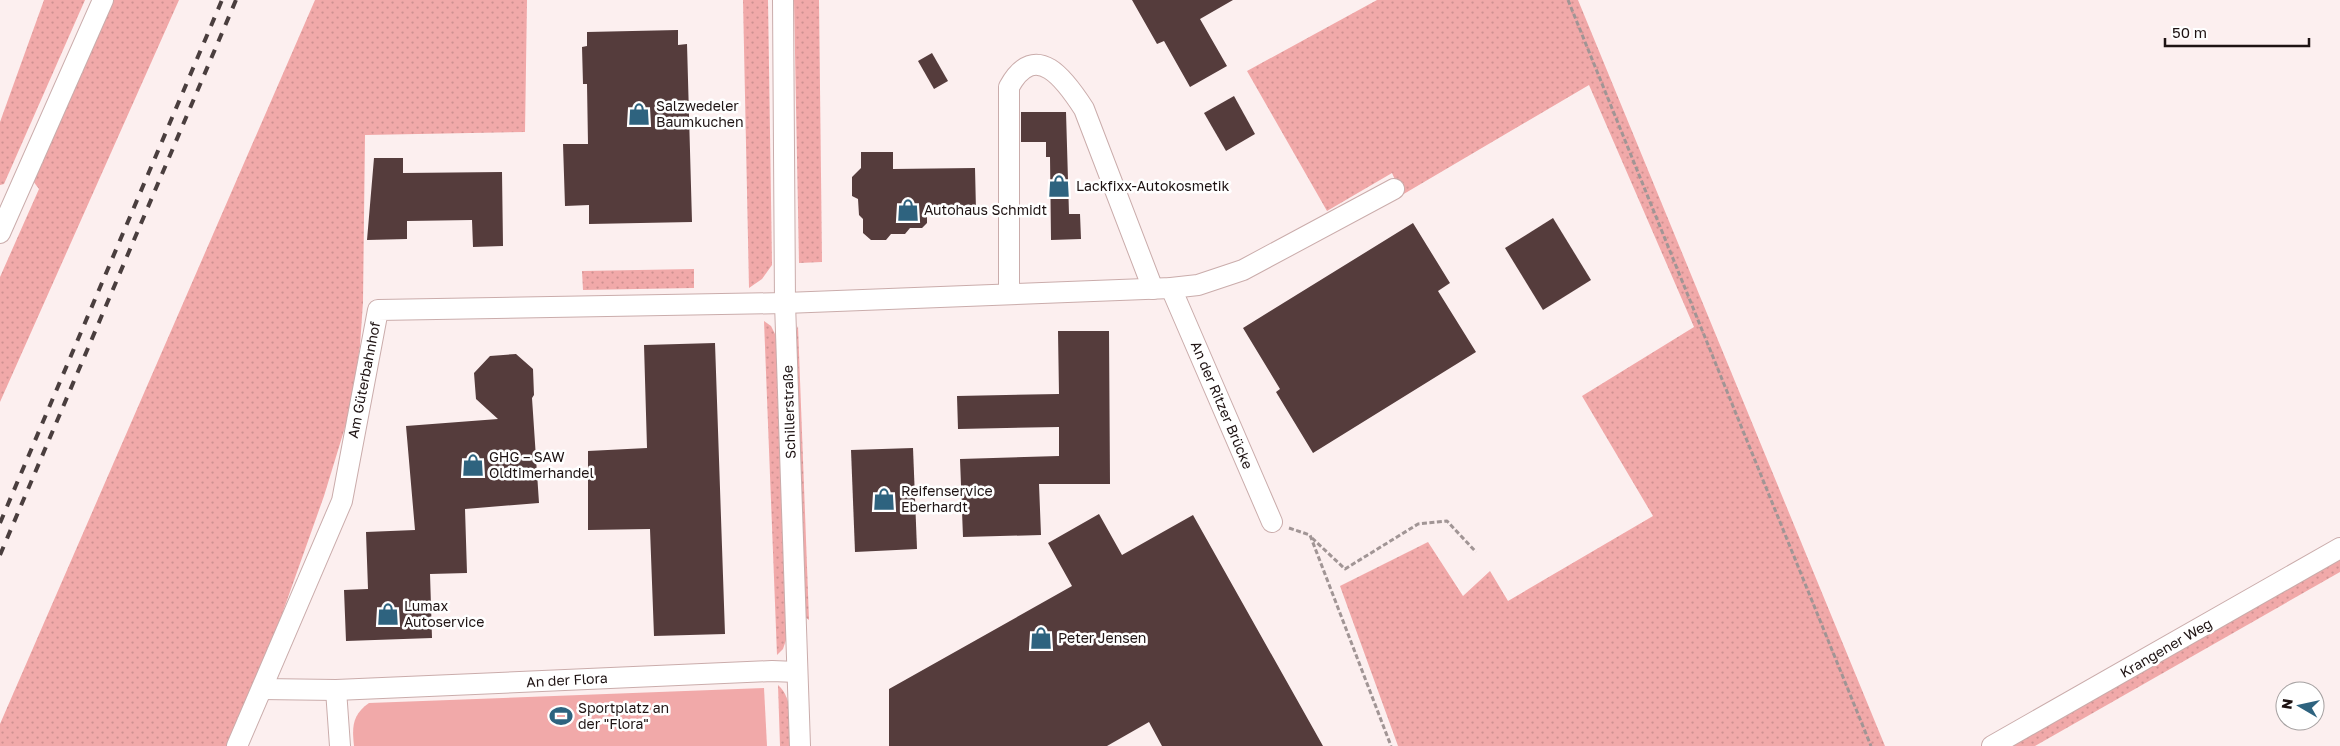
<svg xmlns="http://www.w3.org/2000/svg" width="2340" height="746" font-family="'Golos Text',sans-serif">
  <defs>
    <pattern id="grass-dots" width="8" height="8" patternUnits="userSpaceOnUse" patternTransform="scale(1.25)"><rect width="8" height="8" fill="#f1a9a9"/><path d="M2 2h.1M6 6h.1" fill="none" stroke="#ce9191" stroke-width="1.8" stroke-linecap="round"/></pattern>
  </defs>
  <rect width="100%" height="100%" fill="#fcefef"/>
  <g fill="url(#grass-dots)">
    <polygon points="44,0 85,0 4,184 0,185 0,122"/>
    <polygon points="113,0 179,0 0,402 0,277 39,189 33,181"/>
    <polygon points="315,0 527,0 525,132 365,135 363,302 360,346 350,411 324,496 259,679 229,746 0,746 0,724"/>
    <polygon points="743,0 768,0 772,265 762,279 749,288"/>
    <polygon points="794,0 819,0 822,262 799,263"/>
    <polygon points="1377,0 1578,0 1885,746 1398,746 1340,586 1428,542 1463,596 1490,571 1508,601 1653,516 1582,396 1694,327 1589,85 1402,195 1392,173 1327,211 1247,71"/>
    <polygon points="694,269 694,288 583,290 582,271"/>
    <polygon points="764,321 771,326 776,336 787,637 783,649 777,655"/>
    <polygon points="798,326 809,620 805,617 795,335"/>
    <polygon points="2340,558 2340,572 2035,746 2007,746"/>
    <path d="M778 685C794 699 790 726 791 746H780Z"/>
  </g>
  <path fill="#f1a9a9" d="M764 688 767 746H354C352 727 352 715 369 703Z"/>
  <g fill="#553c3c">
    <polygon points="1132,0 1233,0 1200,19 1227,66 1190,87 1164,41 1157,44"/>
    <polygon points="678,30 678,45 687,44 692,222 589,224 589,205 565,206 563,144 588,144 587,84 583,84 582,47 587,46 587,32"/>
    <polygon points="932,53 948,81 934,89 918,61"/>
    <polygon points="1234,96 1255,134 1226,151 1204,113"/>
    <polygon points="1021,112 1066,112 1069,214 1080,214 1081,239 1051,240 1050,157 1046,157 1046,142 1021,142"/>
    <polygon points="861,152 893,152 893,169 975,168 976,211 927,212 927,223 922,228 910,228 905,234 891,234 886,240 871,240 863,233 863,219 859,215 858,199 852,196 852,177 861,168"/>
    <polygon points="374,158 403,158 403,173 502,172 503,246 473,247 472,220 407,221 407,239 367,240"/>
    <polygon points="1553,218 1591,280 1543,310 1505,248"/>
    <polygon points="1413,223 1450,283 1438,291 1476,352 1313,453 1276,392 1280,389 1243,328"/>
    <polygon points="1058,331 1109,331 1110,484 1039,484 1041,535 963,537 960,459 1059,456 1059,427 958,429 957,396 1059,394"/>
    <polygon points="715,343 725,634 654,636 650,529 588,530 588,451 647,448 644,345"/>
    <polygon points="516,354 533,369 534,395 532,398 539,503 465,509 467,573 430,574 432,638 346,641 344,590 368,589 366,532 415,530 406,426 498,419 476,399 474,373 490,356"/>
    <polygon points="913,448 917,549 855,552 851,450"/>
    <polygon points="1099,514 1122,555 1193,515 1323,746 1162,746 1149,722 1107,746 889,746 889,689 1072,586 1048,543"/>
  </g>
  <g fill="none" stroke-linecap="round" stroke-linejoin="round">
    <defs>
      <g id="minor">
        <polyline points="783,0 785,303 800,746"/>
        <polyline points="0,233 103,0"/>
        <polyline points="1171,288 1272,522"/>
        <path d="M1009 294V87C1036 38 1066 81 1084 109L1153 289"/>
        <polyline points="262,689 336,690 772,671 797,672"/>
        <polyline points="336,690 340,746"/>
        <polyline points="237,746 342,501 378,310 785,303 1171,288 1198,285 1243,270 1394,189"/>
        <polyline points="1992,746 2340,548"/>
      </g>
    </defs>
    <use href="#minor" stroke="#caacab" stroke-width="22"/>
    <g stroke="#a19595" stroke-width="3" stroke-dasharray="5 2.5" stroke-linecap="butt">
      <polyline points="1568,0 1871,746"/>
      <polyline points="1289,528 1310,535 1391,746"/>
      <polyline points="1312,538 1345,569 1418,524 1447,521 1476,552"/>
    </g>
    <use href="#minor" stroke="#fff" stroke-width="20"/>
    <g stroke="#4a3e3e" stroke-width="4" stroke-dasharray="9 9" stroke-linecap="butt">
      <polyline points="0,523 222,0"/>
      <polyline points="0,555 236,0"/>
    </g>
  </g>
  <defs>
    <symbol id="shop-bare" viewBox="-9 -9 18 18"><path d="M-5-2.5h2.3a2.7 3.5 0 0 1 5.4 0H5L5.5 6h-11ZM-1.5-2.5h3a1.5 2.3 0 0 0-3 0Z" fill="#2e637f" stroke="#fff" stroke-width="2.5" paint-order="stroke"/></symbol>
    <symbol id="stadium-bare" viewBox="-9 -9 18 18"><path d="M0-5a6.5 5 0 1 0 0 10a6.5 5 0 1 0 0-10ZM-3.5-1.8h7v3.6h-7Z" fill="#2e637f" stroke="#fff" stroke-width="2.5" paint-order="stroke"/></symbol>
  </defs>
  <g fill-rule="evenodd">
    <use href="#shop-bare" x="623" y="98" width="32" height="32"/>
    <use href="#shop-bare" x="1043" y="170" width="32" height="32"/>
    <use href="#shop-bare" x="892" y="194" width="32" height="32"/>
    <use href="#shop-bare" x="457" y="449" width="32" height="32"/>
    <use href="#shop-bare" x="868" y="483" width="32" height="32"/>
    <use href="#shop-bare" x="372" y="598" width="32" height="32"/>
    <use href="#shop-bare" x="1025" y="622" width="32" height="32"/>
    <use href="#stadium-bare" x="545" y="700" width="32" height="32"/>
  </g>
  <g text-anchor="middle" stroke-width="5" stroke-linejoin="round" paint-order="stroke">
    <g font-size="14" fill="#1e1313" stroke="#fff" text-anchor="start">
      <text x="656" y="111">Salzwedeler<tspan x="656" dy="16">Baumkuchen</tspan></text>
      <text x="1076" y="191">Lackfixx-Autokosmetik</text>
      <text x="924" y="215">Autohaus Schmidt</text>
      <text x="489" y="462">GHG – SAW<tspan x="489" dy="16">Oldtimerhandel</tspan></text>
      <text x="901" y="496">Reifenservice<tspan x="901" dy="16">Eberhardt</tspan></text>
      <text x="404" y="611">Lumax<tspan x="404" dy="16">Autoservice</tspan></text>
      <text x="1058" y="643">Peter Jensen</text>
      <text x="578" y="713">Sportplatz an<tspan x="578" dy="16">der "Flora"</tspan></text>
    </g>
    <g font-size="14" fill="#1e1313" stroke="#fff">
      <text transform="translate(364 380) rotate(-79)" y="5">Am Güterbahnhof</text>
      <text transform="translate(1222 405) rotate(67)" y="5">An der Ritzer Brücke</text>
      <text transform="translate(789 412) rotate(-92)" y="5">Schillerstraße</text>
      <text transform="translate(2166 648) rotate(-30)" y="5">Krangener Weg</text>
      <text transform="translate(567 680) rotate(-3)" y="5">An der Flora</text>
    </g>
  </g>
  <g transform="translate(2300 706) rotate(279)"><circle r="24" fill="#ffffff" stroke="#a5a1a1"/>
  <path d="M0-4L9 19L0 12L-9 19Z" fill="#2e637f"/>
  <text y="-8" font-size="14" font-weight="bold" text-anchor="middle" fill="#1e1313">N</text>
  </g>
  <path d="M2165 38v8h144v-8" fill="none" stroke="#1e1313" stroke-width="2.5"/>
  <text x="2172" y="38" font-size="15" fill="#1e1313" stroke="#ffffff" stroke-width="4" paint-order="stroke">50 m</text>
</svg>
